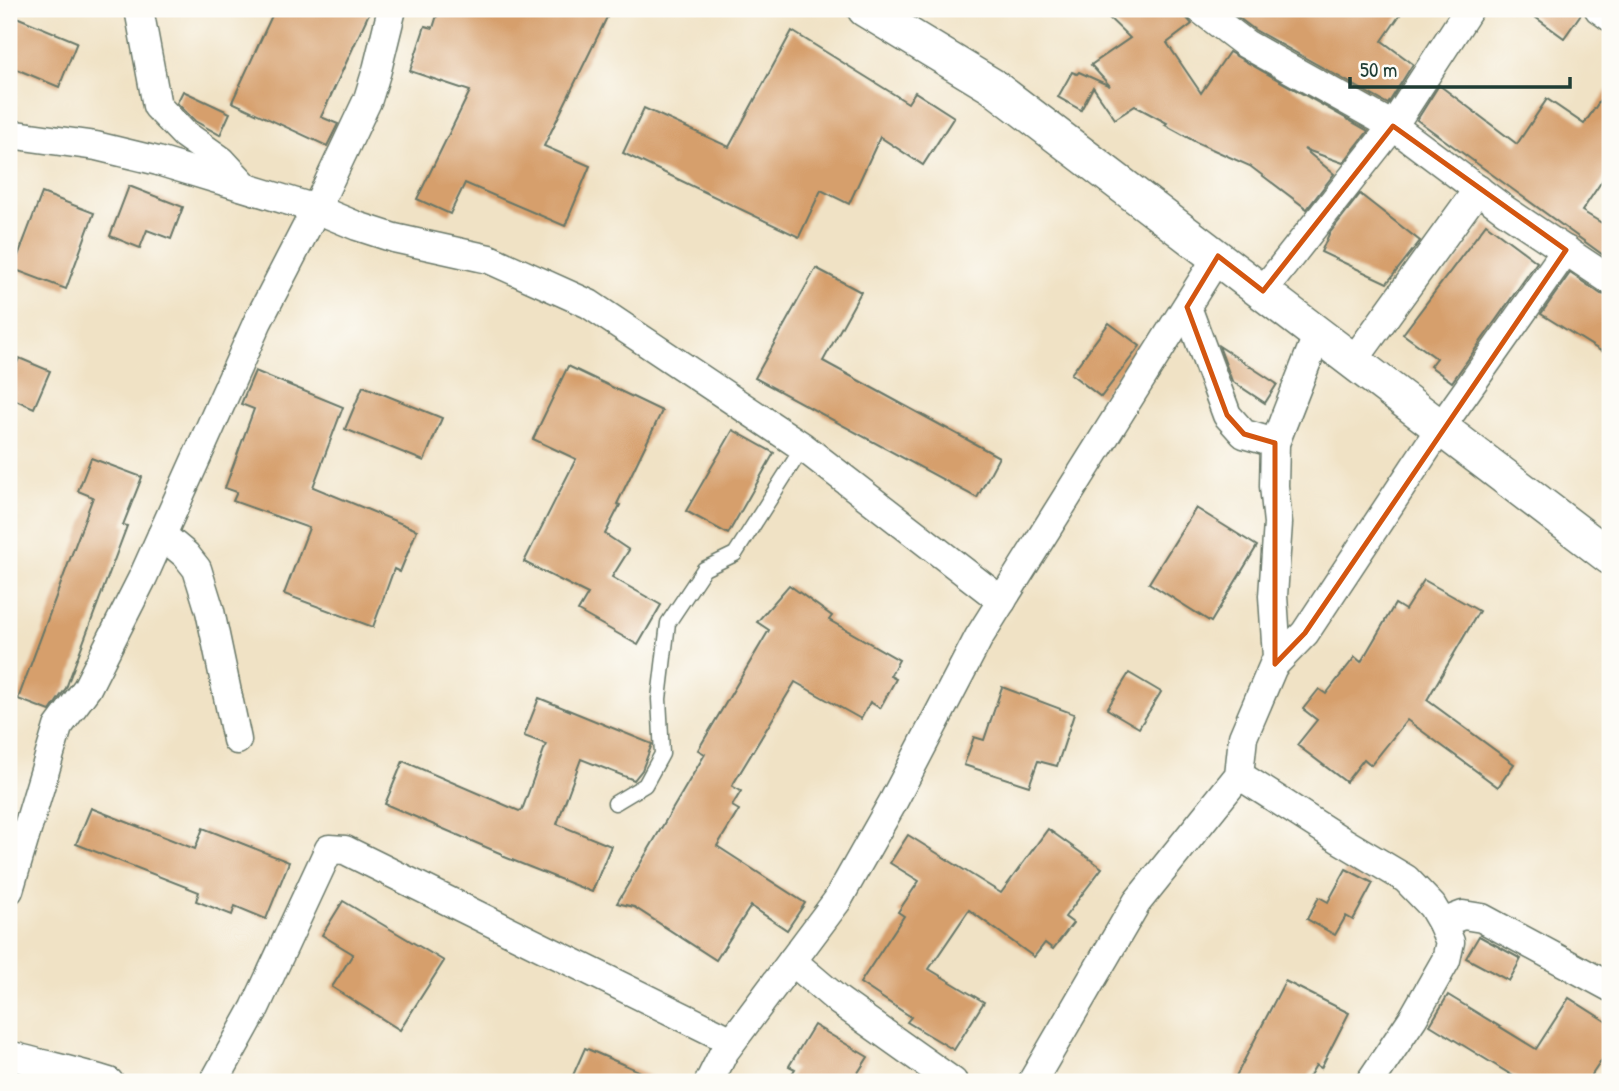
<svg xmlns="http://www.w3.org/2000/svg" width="1619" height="1091" font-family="'Patrick Hand',sans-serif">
  <rect width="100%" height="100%" fill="#fdfcf7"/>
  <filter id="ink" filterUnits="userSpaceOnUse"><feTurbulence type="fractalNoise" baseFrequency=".0143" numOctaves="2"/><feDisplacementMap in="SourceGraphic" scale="14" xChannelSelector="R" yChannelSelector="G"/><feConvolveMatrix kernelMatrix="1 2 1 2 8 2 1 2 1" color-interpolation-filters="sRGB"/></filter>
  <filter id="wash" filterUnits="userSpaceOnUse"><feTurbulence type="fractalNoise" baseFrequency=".00686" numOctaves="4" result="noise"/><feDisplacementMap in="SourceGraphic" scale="28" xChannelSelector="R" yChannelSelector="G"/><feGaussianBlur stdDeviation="1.57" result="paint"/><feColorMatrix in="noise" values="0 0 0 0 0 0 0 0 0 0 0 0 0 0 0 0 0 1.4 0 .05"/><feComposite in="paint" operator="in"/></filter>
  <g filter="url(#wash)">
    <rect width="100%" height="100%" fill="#f0e2c5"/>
    <g id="blocks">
      <g fill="#d69f6c">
        <polygon points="275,9 371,9 321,117 338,124 327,146 232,102"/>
        <polygon points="439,9 611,9 544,146 590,166 565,226 465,183 450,214 417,199 470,91 410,71 425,26 433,28"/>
        <polygon points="1100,9 1184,9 1185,16 1192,24 1167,43 1201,93 1229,52 1368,131 1343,163 1304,149 1334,174 1307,209 1250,166 1196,142 1165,125 1167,123 1135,106 1115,119 1093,87 1081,110 1058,97 1072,72 1077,74 1079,72 1110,86 1091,65 1130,38"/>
        <polygon points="1227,9 1404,9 1382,41 1413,64 1388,104 1255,30"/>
        <polygon points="1524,9 1583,9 1583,11 1564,38"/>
        <polygon points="9,14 77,42 59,87 9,66"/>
        <polygon points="792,31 908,103 915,92 954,117 923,165 880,137 849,204 821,190 799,237 623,153 644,108 729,147"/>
        <polygon points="1439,85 1517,144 1547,99 1584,124 1610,86 1610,169 1582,211 1610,228 1610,260 1417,120"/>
        <polygon points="183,91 230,113 220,135 195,121 177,103"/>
        <polygon points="129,186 183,207 171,239 147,230 140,248 110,236"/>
        <polygon points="42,193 94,213 66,289 13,269"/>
        <polygon points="1360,194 1420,241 1387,283 1321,252 1329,234"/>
        <polygon points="1486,224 1537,262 1452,382 1430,366 1436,358 1403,334"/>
        <polygon points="816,268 861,292 823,361 999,457 977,498 755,378"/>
        <polygon points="1570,273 1601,294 1610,296 1610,336 1601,351 1541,314"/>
        <polygon points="1109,323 1140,346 1101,397 1071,374"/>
        <polygon points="1219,346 1277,384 1265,403 1232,381"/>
        <polygon points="19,358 50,371 34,408 9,397 9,382"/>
        <polygon points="568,366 662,411 617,504 620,505 605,534 629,550 612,577 661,605 638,645 578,611 588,594 524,562 576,459 533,439"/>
        <polygon points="255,371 343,407 313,487 417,530 400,572 394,569 373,627 284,594 309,528 233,501 237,492 225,488 254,409 241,404"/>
        <polygon points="363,386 442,418 424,461 345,429"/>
        <polygon points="733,430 774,453 728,534 686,511"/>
        <polygon points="91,458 142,477 123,525 127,526 66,688 50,711 18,699 93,497 78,491"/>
        <polygon points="1196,508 1257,546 1211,622 1149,583"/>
        <polygon points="1424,580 1479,611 1427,700 1514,764 1498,787 1407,720 1371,765 1364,759 1346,782 1297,745 1317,720 1303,709 1319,689 1326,694 1355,657 1361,662 1395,604 1405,610"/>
        <polygon points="789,585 832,616 829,620 899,660 890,676 896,679 880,708 870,702 861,719 795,682 732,786 741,791 732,806 739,810 717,846 805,903 787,930 751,906 716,960 634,907 617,903 705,754 698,750 769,630 757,622"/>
        <polygon points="1129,673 1161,692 1139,728 1107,709"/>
        <polygon points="1002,687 1074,714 1057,766 1038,761 1029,786 964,765 974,737 984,740"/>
        <polygon points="539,698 652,744 642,770 634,780 581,759 557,824 611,846 592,892 502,856 502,854 385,804 403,761 519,811 522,810 546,744 524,736"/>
        <polygon points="91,808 195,849 203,828 289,862 266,919 235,906 232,915 196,901 199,892 76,844"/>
        <polygon points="1048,829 1102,868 1065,917 1073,923 1053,949 1045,943 1034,957 969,910 929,969 984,1002 954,1050 907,1022 911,1017 860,983 904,916 898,912 919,881 890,863 908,835 1001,893"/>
        <polygon points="1346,869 1373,883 1353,920 1346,916 1335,935 1307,919 1319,897 1328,902"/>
        <polygon points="343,901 444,961 400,1030 332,987 353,954 322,935"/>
        <polygon points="1479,936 1521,959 1509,981 1466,958"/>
        <polygon points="1285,981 1349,1013 1330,1050 1321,1068 1316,1065 1306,1082 1233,1082"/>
        <polygon points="1448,995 1536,1049 1569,998 1610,1024 1610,1048 1587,1082 1523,1082 1430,1025"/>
        <polygon points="814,1025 868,1057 852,1082 787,1082 795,1069 789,1066"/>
        <polygon points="585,1048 664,1082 570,1082"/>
      </g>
    </g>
  </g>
  <g filter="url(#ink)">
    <use href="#blocks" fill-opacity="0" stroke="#687767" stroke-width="2"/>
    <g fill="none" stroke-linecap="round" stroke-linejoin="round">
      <defs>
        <polyline id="service" points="615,803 645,785 662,754 659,699 668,623 704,569 735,554 803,447"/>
        <g id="minor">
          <polyline points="139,9 157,106 184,134 222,161 246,187"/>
          <polyline points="1200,9 1246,44 1393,126 1505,210 1610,280"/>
          <polyline points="1599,9 1610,17"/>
          <polyline points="9,134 96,146 158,161 316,209 357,226 394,238 489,259 589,304 803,447 1002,601"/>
          <polyline points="1263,291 1393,126 1469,9"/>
          <polyline points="1187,307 1227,415 1244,434 1275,443"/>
          <polyline points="1354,360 1478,189"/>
          <polyline points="162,535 186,555 197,569 210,611 237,740"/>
          <polyline points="1275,664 1305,633 1441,427 1566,250"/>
          <polyline points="1239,775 1339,839 1406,879 1432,906 1442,923 1450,942 1446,960 1413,1018 1370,1082"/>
          <polyline points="9,890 58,727 87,688 143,577 258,321 316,209 368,99 377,70 392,9"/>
          <polyline points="1442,923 1463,915 1482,918 1610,987"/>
          <polyline points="792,961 839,1001 953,1082"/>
          <path d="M9 1055C42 1065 76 1071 109 1082"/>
          <polyline points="214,1082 255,1008 329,849 345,850 732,1041"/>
          <polyline points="709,1082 724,1052 837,901 893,802 979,637 1218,256"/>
          <polyline points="1032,1082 1137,902 1239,775 1243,737 1277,657 1273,596 1278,523 1274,486 1275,443 1318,333"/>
        </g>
        <polyline id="tertiary" points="865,9 992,86 1610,557"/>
      </defs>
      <use href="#service" stroke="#687767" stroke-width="17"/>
      <use href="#minor" stroke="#687767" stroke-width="31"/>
      <use href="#tertiary" stroke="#687767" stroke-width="38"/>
      <use href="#service" stroke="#fff" stroke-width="14"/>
      <use href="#minor" stroke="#fff" stroke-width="28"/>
      <use href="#tertiary" stroke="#fff" stroke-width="35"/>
    </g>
  </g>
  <path fill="none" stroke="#d45610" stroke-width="5" stroke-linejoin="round" d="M1393 126 1566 250 1305 633 1275 664V443L1244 434 1227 415 1187 307 1218 256 1263 291Z"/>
  <rect width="1619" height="1091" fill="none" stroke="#fdfcf7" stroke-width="35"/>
  <path d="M1350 77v10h220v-10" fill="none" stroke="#1f3d34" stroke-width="3.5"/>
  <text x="1360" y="77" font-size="21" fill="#1f3d34" stroke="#fdfcf7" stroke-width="5" paint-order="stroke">50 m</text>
</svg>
